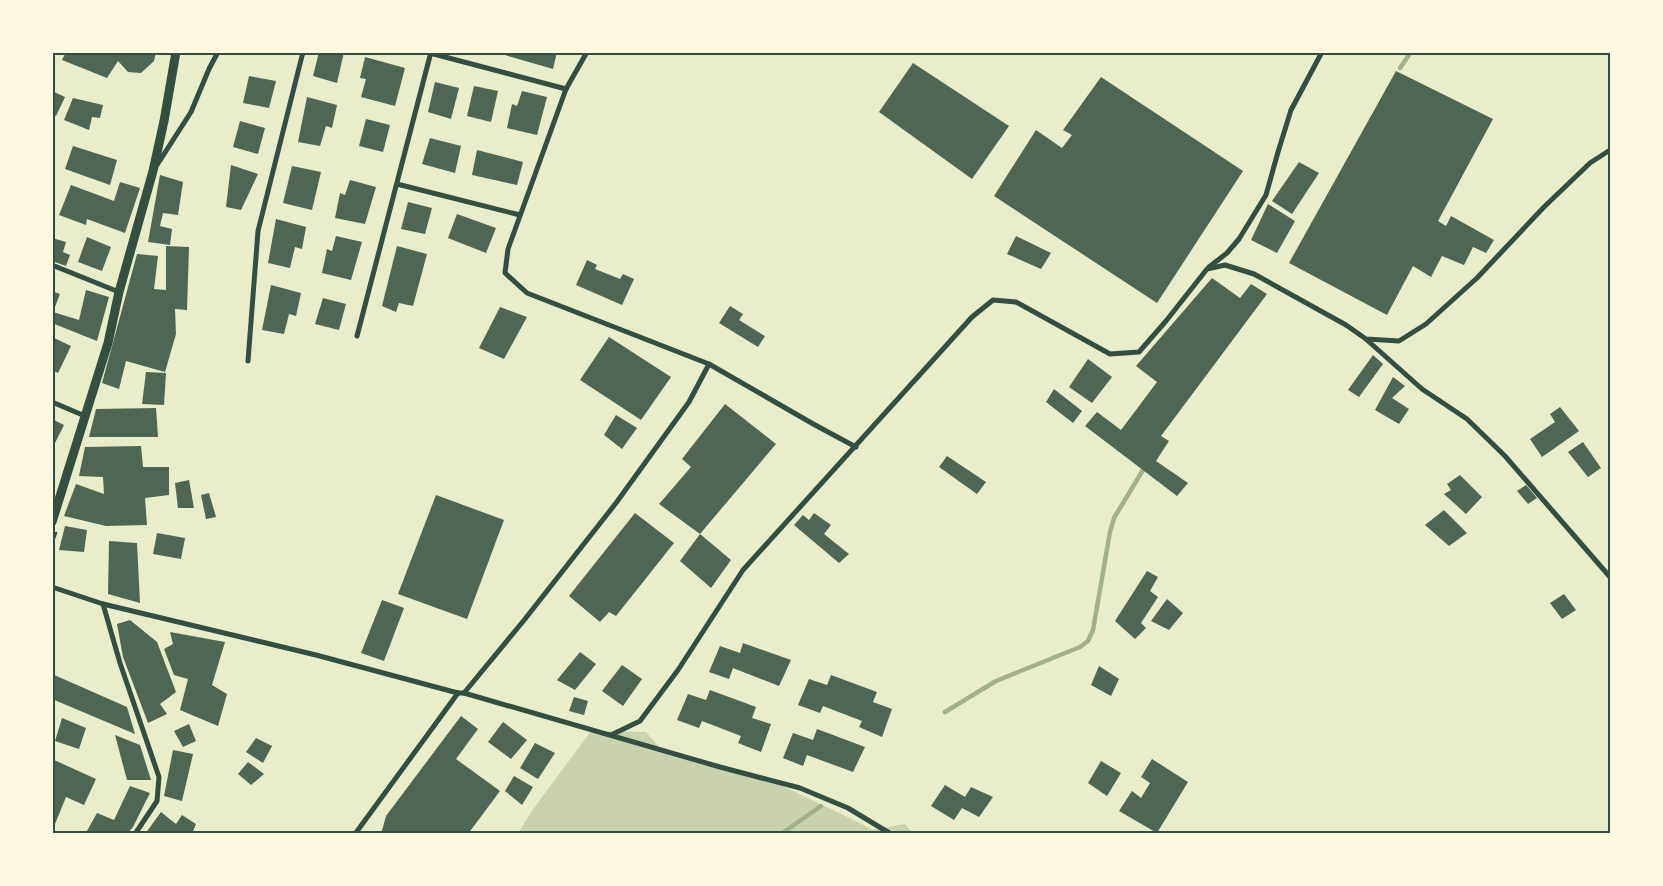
<svg xmlns="http://www.w3.org/2000/svg" width="1663" height="886" font-family="Overpass,sans-serif">
  <rect width="100%" height="100%" fill="#e9edc9"/>
  <polygon fill="#cad2ad" points="591,731 646,732 660,748 772,781 862,824 872,830 905,824 913,833 518,834 531,812"/>
  <g fill="none" stroke-linecap="round" stroke-linejoin="round">
    <g stroke="#a3b18a" stroke-width="4.5">
      <polyline points="1400,68 1411,52"/>
      <polyline points="945,712 996,681 1080,647 1088,641 1093,630 1110,532 1114,518 1143,470"/>
      <polyline points="781,834 821,806"/>
    </g>
  </g>
  <g fill="#4f6655">
    <polygon points="66,52 156,52 154,61 141,73 128,72 118,61 107,78 62,60"/>
    <polygon points="319,52 344,52 337,83 313,76"/>
    <polygon points="494,52 557,52 553,69"/>
    <polygon points="365,57 405,68 395,106 361,97 366,79 360,78"/>
    <polygon points="913,63 1009,126 972,179 879,112"/>
    <polygon points="1396,71 1493,119 1438,221 1446,226 1451,216 1494,240 1486,253 1473,247 1464,265 1442,256 1431,277 1413,266 1387,315 1289,263"/>
    <polygon points="249,76 276,81 269,108 243,103"/>
    <polygon points="1101,77 1243,171 1157,303 994,196 1036,130 1062,148 1072,135 1063,130"/>
    <polygon points="435,82 459,88 451,119 428,112"/>
    <polygon points="474,86 498,91 491,122 467,116"/>
    <polygon points="52,91 65,97 56,116 52,114"/>
    <polygon points="522,91 547,97 537,135 507,128 512,104 517,106"/>
    <polygon points="307,97 337,105 332,128 326,126 320,146 298,142"/>
    <polygon points="73,98 103,105 100,118 92,117 89,130 64,120"/>
    <polygon points="366,119 390,125 383,152 359,146"/>
    <polygon points="240,121 265,128 258,154 233,147"/>
    <polygon points="430,138 461,146 455,173 422,164"/>
    <polygon points="73,146 117,160 110,185 65,169"/>
    <polygon points="477,150 523,162 517,185 472,175"/>
    <polygon points="1299,162 1319,173 1292,214 1272,201"/>
    <polygon points="231,165 258,174 241,210 226,207"/>
    <polygon points="292,166 321,172 312,210 283,203"/>
    <polygon points="160,175 183,182 178,215 163,213 160,226 172,229 170,245 148,242"/>
    <polygon points="350,180 376,187 365,224 335,218 340,193 345,195"/>
    <polygon points="120,182 140,188 125,233 87,219 86,225 59,215 71,185 114,201"/>
    <polygon points="408,202 432,208 425,234 401,229"/>
    <polygon points="1268,204 1295,221 1277,253 1251,240"/>
    <polygon points="457,214 496,228 486,253 448,238"/>
    <polygon points="276,219 306,227 302,249 295,247 290,268 268,263"/>
    <polygon points="336,236 362,242 351,280 322,273 327,249 332,251"/>
    <polygon points="1016,236 1051,253 1041,269 1007,254"/>
    <polygon points="87,237 111,247 102,271 78,262"/>
    <polygon points="52,238 66,242 63,252 70,255 66,266 52,261"/>
    <polygon points="166,246 189,247 187,310 175,309 176,334 165,372 126,361 119,389 102,383 137,254 158,256 154,289 166,290"/>
    <polygon points="397,246 427,254 413,306 399,303 396,312 382,306"/>
    <polygon points="587,260 597,265 595,269 620,279 623,274 634,279 622,305 576,285"/>
    <polygon points="1212,278 1240,298 1251,284 1267,294 1161,436 1169,441 1156,461 1188,483 1177,496 1085,426 1097,412 1121,430 1157,382 1136,366"/>
    <polygon points="271,285 301,293 296,316 289,314 284,334 262,330"/>
    <polygon points="86,290 109,297 97,341 52,323 52,291 60,294 53,312 79,320"/>
    <polygon points="323,298 346,304 339,330 315,324"/>
    <polygon points="730,306 743,314 739,320 765,336 758,347 719,323"/>
    <polygon points="500,307 527,317 504,359 479,348"/>
    <polygon points="52,337 71,346 58,373 52,370"/>
    <polygon points="609,337 671,377 641,420 580,380"/>
    <polygon points="1373,355 1383,364 1359,397 1348,390"/>
    <polygon points="1088,359 1112,377 1092,403 1069,387"/>
    <polygon points="146,372 166,373 164,405 142,404"/>
    <polygon points="1393,377 1405,386 1392,398 1409,409 1399,424 1375,410"/>
    <polygon points="1054,389 1082,411 1073,423 1046,402"/>
    <polygon points="725,404 776,444 700,534 731,560 711,588 680,561 700,534 659,504 691,467 682,459"/>
    <polygon points="1560,407 1579,431 1542,457 1530,439 1555,422 1550,414"/>
    <polygon points="156,408 158,437 89,437 96,409"/>
    <polygon points="616,415 637,428 622,449 604,435"/>
    <polygon points="52,419 64,425 52,449"/>
    <polygon points="1583,442 1601,468 1588,477 1568,452"/>
    <polygon points="141,446 143,467 169,467 169,495 145,498 147,525 106,526 64,516 76,484 104,494 103,477 79,476 85,447"/>
    <polygon points="947,456 986,482 977,494 939,467"/>
    <polygon points="1460,475 1482,497 1466,514 1444,494 1451,490 1447,484"/>
    <polygon points="189,480 194,508 178,508 175,483"/>
    <polygon points="1526,485 1537,498 1528,504 1517,491"/>
    <polygon points="209,493 216,517 206,519 201,495"/>
    <polygon points="436,495 504,520 467,619 398,594"/>
    <polygon points="1444,510 1467,533 1449,546 1425,525"/>
    <polygon points="635,513 674,543 616,616 609,612 600,622 569,596"/>
    <polygon points="814,513 831,525 824,534 849,554 839,563 794,525 803,515 809,520"/>
    <polygon points="65,526 87,530 84,552 59,550"/>
    <polygon points="157,533 185,538 181,559 153,554"/>
    <polygon points="109,541 137,543 140,603 108,594"/>
    <polygon points="1147,571 1158,577 1150,591 1158,597 1141,623 1146,628 1135,639 1115,621"/>
    <polygon points="1564,594 1576,610 1562,619 1550,603"/>
    <polygon points="1167,599 1183,613 1169,630 1151,621"/>
    <polygon points="382,600 404,608 384,661 361,653"/>
    <polygon points="130,620 157,642 176,692 160,704 167,714 148,723 123,657 117,624"/>
    <polygon points="170,632 225,642 212,685 227,694 218,726 180,710 188,679 174,675 164,649 173,644"/>
    <polygon points="743,643 791,660 779,686 733,668 729,679 709,672 720,646 740,653"/>
    <polygon points="580,652 596,664 575,690 557,680"/>
    <polygon points="622,665 642,679 623,706 602,691"/>
    <polygon points="1099,666 1119,679 1111,696 1091,685"/>
    <polygon points="52,674 127,707 135,734 52,699"/>
    <polygon points="831,675 877,692 873,702 892,709 882,737 859,727 862,721 823,706 820,713 798,705 809,679 827,685"/>
    <polygon points="710,690 756,707 752,718 771,724 761,752 738,743 741,736 702,721 699,728 677,720 688,694 706,700"/>
    <polygon points="574,697 588,701 584,715 569,711"/>
    <polygon points="461,716 478,729 456,759 500,791 468,834 381,834 386,816"/>
    <polygon points="62,718 86,728 79,749 55,741"/>
    <polygon points="503,722 527,740 511,759 488,742"/>
    <polygon points="189,724 196,741 183,747 174,731"/>
    <polygon points="817,729 865,747 853,772 807,755 803,766 783,758 793,733 813,740"/>
    <polygon points="115,735 140,745 151,780 127,780"/>
    <polygon points="256,738 272,746 263,763 246,752"/>
    <polygon points="535,743 555,753 538,779 520,768"/>
    <polygon points="173,750 193,754 182,801 164,796"/>
    <polygon points="52,759 96,779 84,805 66,797 53,829"/>
    <polygon points="1152,759 1188,782 1157,833 1119,811 1132,791 1141,798 1150,783 1141,777"/>
    <polygon points="1101,761 1121,773 1107,796 1088,783"/>
    <polygon points="248,762 264,774 251,785 238,774"/>
    <polygon points="514,776 533,787 522,805 505,791"/>
    <polygon points="945,785 965,797 971,787 993,797 979,817 962,808 954,820 931,806"/>
    <polygon points="130,786 150,793 133,827 127,834 92,834 87,831 97,813 114,820"/>
    <polygon points="161,812 176,824 182,815 196,824 192,834 145,834"/>
  </g>
  <g fill="none" stroke-linecap="round" stroke-linejoin="round">
    <polyline stroke="#344e41" stroke-width="2.5" points="52,544 56,533"/>
    <g stroke="#344e41" stroke-width="5">
      <polyline points="426,52 566,89"/>
      <polyline points="587,52 566,89 508,249 505,273 527,293 709,364 815,425 856,447"/>
      <polyline points="157,165 191,112 209,69 218,52"/>
      <polyline points="397,184 520,215"/>
      <polyline points="52,265 119,292"/>
      <polyline points="1209,267 1227,253 1239,239 1266,195 1278,152 1291,110 1322,52"/>
      <polyline points="357,336 431,52"/>
      <polyline points="1367,340 1422,389 1467,419 1505,456 1610,577"/>
      <polyline points="248,361 258,231 303,52"/>
      <polyline points="52,402 85,416"/>
      <polyline points="52,587 103,604 316,655 458,693 464,693 720,767 800,788 848,808 891,834"/>
      <polyline points="103,604 120,663 159,777 157,801 135,834"/>
      <polyline points="464,693 525,619 616,503 689,402 709,364"/>
      <polyline points="611,735 640,721 678,670 743,570 972,317 993,300 1016,302 1110,354 1139,352 1166,321 1207,269 1225,265 1254,274 1346,325 1366,339 1399,341 1426,324 1477,278 1544,207 1590,163 1610,150"/>
      <polyline points="355,834 458,693"/>
    </g>
    <polyline stroke="#344e41" stroke-width="9" points="52,522 108,343 119,292 153,171 164,121 176,52"/>
  </g>
  <rect width="1663" height="886" fill="none" stroke="#fefae0" stroke-width="108"/>
  <rect x="54" y="54" width="1555" height="778" fill="none" stroke="#344e41" stroke-width="2"/>
</svg>
